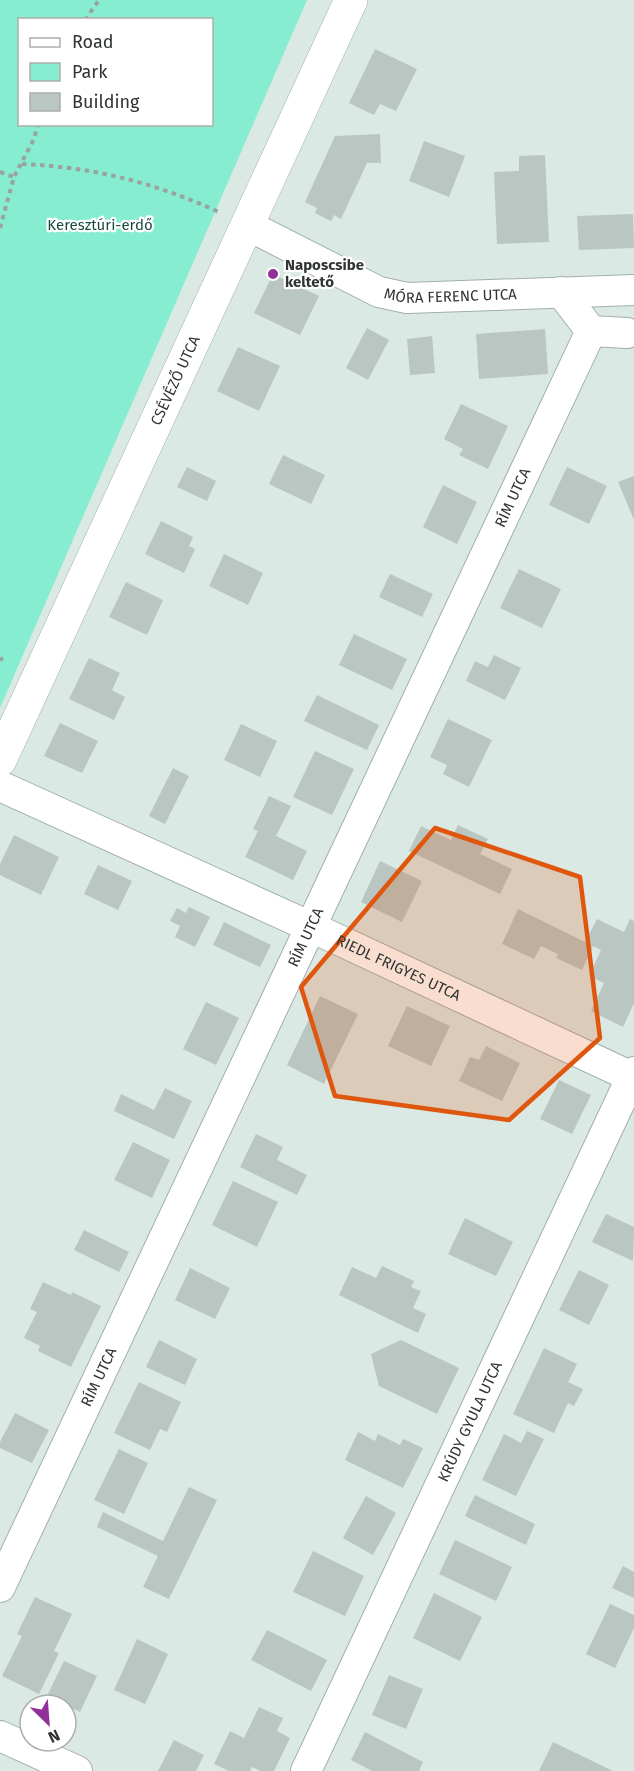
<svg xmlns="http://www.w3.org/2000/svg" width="634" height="1771" font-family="'Fira Sans',sans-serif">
  <rect width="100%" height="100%" fill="#dbe9e4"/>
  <path fill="#87edd0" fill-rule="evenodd" d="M0 0H307L0 708ZM20 20H212V124H20Z"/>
  <g fill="#b9c6c2">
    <polygon points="375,49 417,69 396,111 380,104 374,115 349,103"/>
    <polygon points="380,134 381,163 367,163 341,219 334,215 331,221 315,213 317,208 305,202 335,136"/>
    <polygon points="424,141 465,156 449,197 409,181"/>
    <polygon points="545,155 549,242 497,244 494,172 519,171 519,156"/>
    <polygon points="633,214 634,248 579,250 577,216"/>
    <polygon points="273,274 319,296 300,335 254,313"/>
    <polygon points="367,328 389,340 368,380 346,368"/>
    <polygon points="545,329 548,374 479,379 476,334"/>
    <polygon points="432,336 435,373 410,375 407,339"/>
    <polygon points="238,347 280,366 259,411 217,391"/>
    <polygon points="461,404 508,426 488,469 459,455 463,449 444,439"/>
    <polygon points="283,455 325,475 311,504 269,484"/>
    <polygon points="187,467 216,481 207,501 177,487"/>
    <polygon points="567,467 607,486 589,524 549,505"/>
    <polygon points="634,476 634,520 618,482"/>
    <polygon points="443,485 477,502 457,544 423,527"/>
    <polygon points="161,521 193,537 189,546 195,549 184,573 145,554"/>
    <polygon points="224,554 263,573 248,605 209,586"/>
    <polygon points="519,569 561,589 542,628 500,608"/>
    <polygon points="390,574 433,594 422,617 379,597"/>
    <polygon points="126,582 163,600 147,635 109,617"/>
    <polygon points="354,634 407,659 392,690 339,665"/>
    <polygon points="494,655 521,668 505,700 466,681 475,661 488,667"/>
    <polygon points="89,658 120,673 112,690 125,697 114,720 69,699"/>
    <polygon points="317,695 379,725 367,750 304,721"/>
    <polygon points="448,719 492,740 469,787 443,774 447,765 430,757"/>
    <polygon points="60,723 98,741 82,773 44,756"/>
    <polygon points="241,724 277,741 260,777 224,760"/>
    <polygon points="315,751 354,769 332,815 293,797"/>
    <polygon points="173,768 189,776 165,824 149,816"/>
    <polygon points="269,796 291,806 276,836 307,851 293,880 245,857 258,831 253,829"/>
    <polygon points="458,825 488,839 480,854 512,869 500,894 409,851 421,826 451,840"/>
    <polygon points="14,835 59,857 41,895 0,875 0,864"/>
    <polygon points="380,861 422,881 402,922 361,902"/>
    <polygon points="98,865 132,881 118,910 84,894"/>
    <polygon points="189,907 210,917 195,947 175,937 180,926 170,921 177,908 186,913"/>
    <polygon points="518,909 585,942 597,919 624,932 630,919 634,921 634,1003 623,1027 591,1011 604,983 589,976 601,950 593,946 582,970 556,958 558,954 541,946 534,959 502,944"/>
    <polygon points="224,922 271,945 260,967 213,945"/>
    <polygon points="320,996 358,1014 324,1084 287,1065"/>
    <polygon points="206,1002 239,1018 216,1065 183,1049"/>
    <polygon points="407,1006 450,1026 431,1066 388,1046"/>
    <polygon points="486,1046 520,1063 502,1101 459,1081 470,1057 479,1060"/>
    <polygon points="559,1080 591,1095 572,1134 540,1119"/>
    <polygon points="165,1088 192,1101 174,1139 114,1111 121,1094 154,1110"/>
    <polygon points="256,1134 283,1147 277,1160 307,1175 297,1195 240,1167"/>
    <polygon points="133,1142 170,1160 152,1198 114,1180"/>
    <polygon points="233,1181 278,1202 257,1247 212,1225"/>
    <polygon points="606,1214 634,1227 633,1261 592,1242"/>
    <polygon points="465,1218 513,1242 496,1276 448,1254"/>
    <polygon points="84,1230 129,1252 119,1272 74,1250"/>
    <polygon points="382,1266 414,1281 411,1287 421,1291 413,1308 426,1314 418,1333 339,1295 352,1267 376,1278"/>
    <polygon points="190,1268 230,1288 215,1319 175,1300"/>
    <polygon points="579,1270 609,1285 589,1325 559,1310"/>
    <polygon points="43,1282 71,1295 72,1292 101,1306 71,1367 38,1351 40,1346 24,1338 37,1312 30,1309"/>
    <polygon points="159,1340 197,1359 185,1385 146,1367"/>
    <polygon points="401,1340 459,1368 437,1414 379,1386 371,1354"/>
    <polygon points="544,1348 577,1364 568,1382 583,1389 574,1406 568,1403 554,1433 513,1414"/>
    <polygon points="139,1382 181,1402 167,1432 160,1429 150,1450 114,1433"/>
    <polygon points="15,1413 49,1430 32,1463 0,1448 0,1442"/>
    <polygon points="527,1431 544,1439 516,1496 482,1480 504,1434 521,1443"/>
    <polygon points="358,1432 375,1441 378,1434 400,1445 403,1439 423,1448 403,1488 345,1460"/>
    <polygon points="119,1449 148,1463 124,1514 94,1500"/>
    <polygon points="189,1487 217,1500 169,1599 143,1587 158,1556 97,1527 103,1512 163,1541"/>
    <polygon points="475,1495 535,1524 526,1545 465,1516"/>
    <polygon points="366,1496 396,1513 373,1555 343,1538"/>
    <polygon points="455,1540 512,1567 496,1601 439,1574"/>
    <polygon points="313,1551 364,1576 345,1616 293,1592"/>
    <polygon points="623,1566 634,1572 634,1598 612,1588"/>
    <polygon points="434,1593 482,1617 460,1661 413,1638"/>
    <polygon points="35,1597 72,1614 54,1651 59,1653 39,1694 2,1676 22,1636 17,1634"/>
    <polygon points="610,1604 634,1615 634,1628 615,1668 586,1654"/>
    <polygon points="267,1630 327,1660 311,1691 251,1660"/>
    <polygon points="137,1639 168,1654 145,1704 114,1690"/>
    <polygon points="64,1661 97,1676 80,1712 47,1696"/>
    <polygon points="389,1675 423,1689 406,1729 372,1715"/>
    <polygon points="259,1707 283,1718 277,1731 290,1738 274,1771 261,1771 252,1767 250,1771 229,1771 214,1764 230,1731 244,1738"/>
    <polygon points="365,1732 423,1762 419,1771 372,1771 351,1760"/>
    <polygon points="174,1740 204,1755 196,1771 158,1771"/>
    <polygon points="553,1742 613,1771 539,1771"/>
  </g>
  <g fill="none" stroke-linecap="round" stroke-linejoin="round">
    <defs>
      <g id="minor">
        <path id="s1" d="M247 225 379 292 407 298 634 290"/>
        <polyline points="591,331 627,333"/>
        <path id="s2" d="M0 786 311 927 634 1078"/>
        <path id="s3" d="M0 1587 591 331 561 292"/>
        <polyline points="0,1736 77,1771"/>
        <path id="s4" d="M306 1771 634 1072"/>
      </g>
      <g id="major">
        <path id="s5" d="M0 760 351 0"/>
      </g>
    </defs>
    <use href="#minor" stroke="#a2afab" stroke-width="32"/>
    <use href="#major" stroke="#a2afab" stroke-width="34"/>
    <g stroke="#99a3a0" stroke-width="4" stroke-dasharray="4.5 4.5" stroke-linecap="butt">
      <polyline points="85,20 99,0"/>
      <path d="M22 164C94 167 156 183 221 213"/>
      <polyline points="0,172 14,177"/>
      <polyline points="0,228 14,177 34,139 38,124"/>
      <polyline points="0,658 3,660"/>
    </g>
    <use href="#minor" stroke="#fff" stroke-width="30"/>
    <use href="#major" stroke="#fff" stroke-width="33"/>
  </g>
  <path fill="#df570e" fill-opacity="0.2" stroke="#df570e" stroke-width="4.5" stroke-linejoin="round" d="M435 828 580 877 600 1038 509 1120 335 1096 301 987Z"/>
  <circle fill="#90319a" stroke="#fff" stroke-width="2" cx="273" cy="274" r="6"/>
  <g text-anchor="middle" stroke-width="4.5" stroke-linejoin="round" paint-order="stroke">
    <g font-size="15" fill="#184a3e" stroke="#fff">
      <text x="100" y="230">Keresztúri-erdő</text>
    </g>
    <g font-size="15" font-weight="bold" fill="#303533" stroke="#fff" text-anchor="start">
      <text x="285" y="270">Naposcsibe<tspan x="285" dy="17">keltető</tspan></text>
    </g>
    <g font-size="15" fill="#303533" stroke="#fff">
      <text dy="5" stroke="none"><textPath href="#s1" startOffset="220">MÓRA FERENC UTCA</textPath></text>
      <text dy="5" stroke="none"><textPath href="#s5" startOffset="418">CSÉVÉZŐ UTCA</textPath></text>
      <text dy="5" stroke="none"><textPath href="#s3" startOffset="1204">RÍM UTCA</textPath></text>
      <text dy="5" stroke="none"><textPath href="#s3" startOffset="718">RÍM UTCA</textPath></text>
      <text dy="5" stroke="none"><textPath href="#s2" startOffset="438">RIEDL FRIGYES UTCA</textPath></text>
      <text dy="5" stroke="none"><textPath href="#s3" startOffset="232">RÍM UTCA</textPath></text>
      <text dy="5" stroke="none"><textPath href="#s4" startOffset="386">KRÚDY GYULA UTCA</textPath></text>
    </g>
  </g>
  <rect x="18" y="18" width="195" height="108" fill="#ffffff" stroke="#acaead" stroke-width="1.5"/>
  <rect x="30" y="38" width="30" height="9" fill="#ffffff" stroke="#acaead" stroke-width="1.5"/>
  <text x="72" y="48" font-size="18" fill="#303533">Road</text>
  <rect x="30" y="63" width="30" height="18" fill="#87edd0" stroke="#acaead" stroke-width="1.5"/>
  <text x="72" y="78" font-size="18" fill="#303533">Park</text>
  <rect x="30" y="93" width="30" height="18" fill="#b9c6c2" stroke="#acaead" stroke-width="1.5"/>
  <text x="72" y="108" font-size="18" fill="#303533">Building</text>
  <g transform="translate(48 1723) rotate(155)"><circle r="28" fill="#ffffff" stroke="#acaead" stroke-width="1.5"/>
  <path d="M0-4.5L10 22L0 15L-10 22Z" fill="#90319a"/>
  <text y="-9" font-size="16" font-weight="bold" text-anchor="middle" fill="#303533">N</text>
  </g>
</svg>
